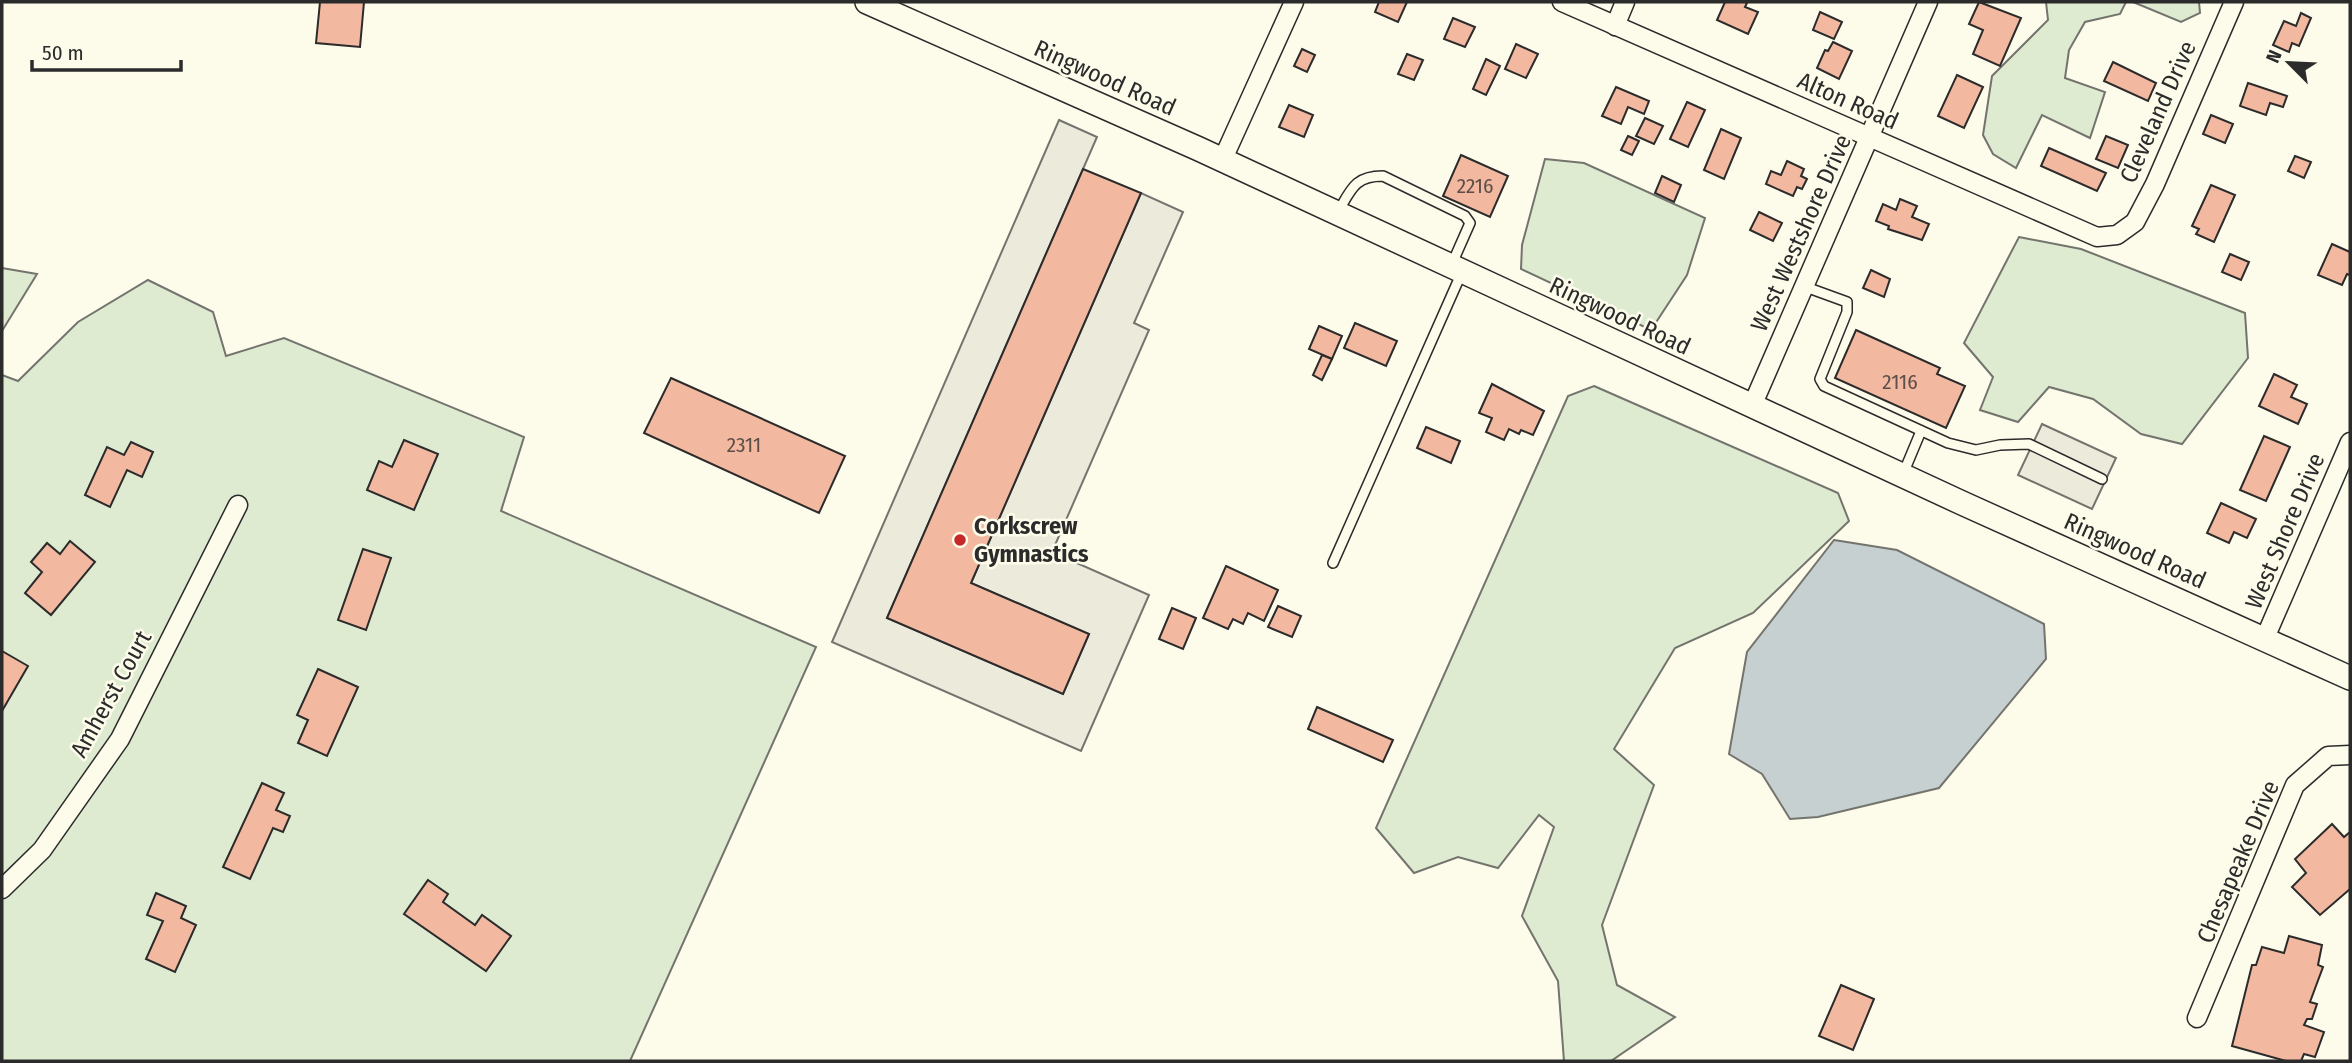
<svg xmlns="http://www.w3.org/2000/svg" width="2352" height="1063" font-family="'Fira Sans Condensed',sans-serif">
  <rect width="100%" height="100%" fill="#fdfbea"/>
  <g fill="#deebd1" stroke="#74746e" stroke-width="2">
    <polygon points="2046,2 2126,2 2120,14 2085,22 2069,50 2065,78 2105,92 2090,138 2042,115 2016,168 1993,154 1983,135 1992,76 2048,20"/>
    <polygon points="2133,2 2199,2 2200,13 2181,22"/>
    <polygon points="1545,159 1584,163 1705,218 1687,275 1651,330 1521,269 1522,245"/>
    <polygon points="2019,237 2081,249 2245,313 2248,358 2182,444 2141,434 2093,399 2049,387 2018,422 1980,410 1993,377 1964,343"/>
    <polygon points="2,268 37,274 2,331"/>
    <polygon points="148,280 213,312 226,356 284,338 524,437 501,511 816,647 630,1061 2,1061 2,375 18,381 78,322"/>
    <polygon points="1594,386 1838,493 1849,521 1753,613 1675,648 1614,749 1654,785 1602,925 1617,985 1675,1017 1611,1061 1564,1061 1558,981 1522,916 1554,827 1539,815 1498,868 1458,857 1414,873 1376,828 1568,396"/>
  </g>
  <g fill="#eceadb" stroke="#74746e" stroke-width="2">
    <polygon points="1059,120 1097,137 887,618 1063,694 1089,634 971,583 1141,193 1183,212 1134,323 1149,330 1052,552 1149,595 1081,751 832,642"/>
    <polygon points="2042,424 2116,458 2092,509 2018,475"/>
  </g>
  <polygon fill="#c7d0d0" stroke="#74746e" stroke-width="2" points="1834,540 1897,550 2044,624 2046,659 1939,788 1818,817 1790,819 1762,774 1729,754 1747,652"/>
  <g fill="#f2b8a0" stroke="#2b2b2b" stroke-width="2">
    <polygon points="320,2 364,2 360,47 316,43"/>
    <polygon points="1379,2 1407,2 1398,22 1375,12"/>
    <polygon points="1725,2 1745,2 1747,3 1745,7 1758,12 1748,34 1717,20"/>
    <polygon points="1979,2 2021,18 2000,66 1973,54 1983,30 1969,24"/>
    <polygon points="1820,12 1842,22 1834,39 1813,30"/>
    <polygon points="2301,13 2311,18 2299,46 2292,43 2289,52 2273,45 2284,21 2296,26"/>
    <polygon points="1453,18 1475,27 1465,47 1444,39"/>
    <polygon points="1833,42 1852,51 1839,79 1817,68 1825,50 1828,51"/>
    <polygon points="1516,44 1538,54 1526,78 1505,69"/>
    <polygon points="1302,49 1315,55 1307,72 1294,66"/>
    <polygon points="1407,54 1423,60 1414,80 1398,74"/>
    <polygon points="1486,59 1500,66 1486,95 1473,89"/>
    <polygon points="2113,62 2156,83 2148,101 2104,81"/>
    <polygon points="1957,75 1983,87 1964,128 1938,116"/>
    <polygon points="2248,83 2287,96 2283,107 2270,103 2266,115 2240,106"/>
    <polygon points="1616,87 1649,101 1644,114 1628,107 1621,124 1602,116"/>
    <polygon points="1687,102 1705,110 1688,147 1670,139"/>
    <polygon points="1289,105 1313,115 1304,137 1279,127"/>
    <polygon points="2211,115 2233,124 2225,143 2203,134"/>
    <polygon points="1645,118 1663,126 1654,144 1636,136"/>
    <polygon points="1721,129 1741,138 1724,179 1704,170"/>
    <polygon points="1628,136 1639,141 1632,155 1621,150"/>
    <polygon points="2106,136 2128,145 2118,168 2096,159"/>
    <polygon points="2049,148 2106,173 2097,191 2041,166"/>
    <polygon points="1461,155 1508,176 1490,217 1443,196"/>
    <polygon points="2295,156 2311,162 2304,178 2288,171"/>
    <polygon points="1787,161 1804,169 1801,176 1807,179 1802,189 1797,187 1793,196 1766,184 1771,171 1781,175"/>
    <polygon points="1083,169 1141,193 971,583 1089,634 1063,694 887,618"/>
    <polygon points="1662,176 1681,185 1674,202 1655,193"/>
    <polygon points="2211,185 2235,195 2214,242 2196,234 2199,229 2192,226"/>
    <polygon points="1900,199 1917,206 1912,217 1929,224 1922,240 1888,229 1889,226 1876,221 1883,204 1896,210"/>
    <polygon points="1759,212 1782,223 1773,241 1750,230"/>
    <polygon points="2332,244 2350,252 2350,275 2347,274 2342,285 2318,275"/>
    <polygon points="2230,254 2249,262 2241,280 2222,272"/>
    <polygon points="1871,270 1890,279 1884,297 1863,288"/>
    <polygon points="1355,323 1397,341 1386,366 1344,348"/>
    <polygon points="1319,326 1342,336 1332,359 1309,349"/>
    <polygon points="1856,330 1940,368 1937,374 1965,386 1946,428 1835,378"/>
    <polygon points="1322,355 1332,359 1322,380 1313,375"/>
    <polygon points="2274,374 2297,385 2291,397 2307,404 2298,424 2259,406"/>
    <polygon points="671,378 845,456 819,513 644,433"/>
    <polygon points="1492,384 1544,411 1533,435 1521,430 1519,434 1509,429 1504,440 1486,432 1492,418 1479,413"/>
    <polygon points="1426,427 1460,441 1451,463 1417,448"/>
    <polygon points="2264,436 2290,447 2266,501 2240,490"/>
    <polygon points="404,440 438,454 414,510 367,490 379,461 392,467"/>
    <polygon points="131,442 153,452 142,477 127,470 110,507 85,495 107,447 124,455"/>
    <polygon points="2221,503 2256,519 2247,538 2234,532 2229,543 2207,533"/>
    <polygon points="70,541 95,562 51,615 25,593 42,572 31,562 47,543 60,554"/>
    <polygon points="363,549 391,558 366,630 338,620"/>
    <polygon points="1226,566 1278,590 1264,621 1248,613 1243,624 1233,619 1228,629 1203,618"/>
    <polygon points="1278,606 1301,616 1292,637 1268,627"/>
    <polygon points="1172,608 1196,618 1183,649 1159,639"/>
    <polygon points="2,651 28,666 2,711"/>
    <polygon points="318,669 358,687 327,756 298,743 308,720 297,715"/>
    <polygon points="1317,707 1393,740 1383,762 1308,729"/>
    <polygon points="262,783 284,793 276,810 290,816 283,832 273,828 250,879 223,867"/>
    <polygon points="2332,824 2344,837 2350,832 2350,889 2320,915 2292,887 2306,873 2295,859"/>
    <polygon points="428,880 448,894 443,902 475,925 482,915 511,936 486,971 404,914"/>
    <polygon points="156,893 186,906 181,918 196,925 175,972 146,959 163,921 147,915"/>
    <polygon points="2289,936 2322,945 2318,965 2323,967 2310,1002 2317,1004 2312,1019 2307,1019 2304,1025 2324,1032 2315,1057 2304,1054 2301,1061 2286,1061 2232,1046 2252,965 2256,965 2262,947 2284,953"/>
    <polygon points="1841,985 1874,999 1853,1050 1819,1036"/>
  </g>
  <g fill="none" stroke-linecap="round" stroke-linejoin="round">
    <defs>
      <g id="service">
        <path d="M1338 212C1351 190 1354 176 1383 176L1465 216 1470 223 1451 266"/>
        <polyline points="1803,286 1847,302 1847,312 1820,379 1824,386 1948,443 1976,450 2000,445 2029,444 2102,479"/>
        <polyline points="1903,474 1921,431"/>
        <polyline points="1333,563 1462,272"/>
      </g>
      <g id="minor">
        <polyline points="1562,2 2097,237 2117,235 2135,222 2155,184 2234,2"/>
        <polyline points="1615,26 1625,2"/>
        <polyline points="1222,161 1294,2"/>
        <polyline points="1752,406 1928,2"/>
        <polyline points="2265,638 2350,442"/>
        <polyline points="2,889 42,850 120,739 238,505"/>
        <polyline points="2197,1018 2295,785 2328,756 2350,755"/>
      </g>
      <polyline id="tertiary" points="867,2 1199,149 1962,503 2350,678"/>
    </defs>
    <use href="#service" stroke="#2b2b2b" stroke-width="12"/>
    <use href="#minor" stroke="#2b2b2b" stroke-width="21"/>
    <use href="#tertiary" stroke="#2b2b2b" stroke-width="26"/>
    <use href="#service" stroke="#fdfbea" stroke-width="9"/>
    <use href="#minor" stroke="#fdfbea" stroke-width="18"/>
    <use href="#tertiary" stroke="#fdfbea" stroke-width="23"/>
  </g>
  <circle fill="#c62828" stroke="#fdfbea" stroke-width="2.5" cx="960" cy="540" r="7"/>
  <g text-anchor="middle" stroke-width="5" stroke-linejoin="round" paint-order="stroke">
    <g font-size="21" fill="#5d4e48">
      <text x="1475" y="193">2216</text>
      <text x="1900" y="389">2116</text>
      <text x="744" y="452">2311</text>
    </g>
    <g font-size="24" fill="#2b2b2b" stroke="#fdfbea">
      <text transform="translate(1105 78) rotate(24)" y="8">Ringwood Road</text>
      <text transform="translate(1848 101) rotate(24)" y="8">Alton Road</text>
      <text transform="translate(2158 112) rotate(-66)" y="8">Cleveland Drive</text>
      <text transform="translate(1801 233) rotate(-66)" y="8">West Westshore Drive</text>
      <text transform="translate(1620 316) rotate(25)" y="8">Ringwood Road</text>
      <text transform="translate(2285 531) rotate(-67)" y="8">West Shore Drive</text>
      <text transform="translate(2135 551) rotate(24)" y="8">Ringwood Road</text>
      <text transform="translate(111 694) rotate(-61)" y="8">Amherst Court</text>
      <text transform="translate(2238 862) rotate(-67)" y="8">Chesapeake Drive</text>
    </g>
    <g font-size="24" font-weight="bold" fill="#2b2b2b" stroke="#fdfbea" text-anchor="start">
      <text x="974" y="534">Corkscrew<tspan x="974" dy="28">Gymnastics</tspan></text>
    </g>
  </g>
  <rect width="2352" height="1063" fill="none" stroke="#2b2b2b" stroke-width="7"/>
  <g transform="translate(2289 63) rotate(294)" stroke="#fdfbea" stroke-width="5" paint-order="stroke">
  <path d="M0-5L12 26L0 18L-12 26Z" fill="#2b2b2b"/>
  <text y="-10" font-size="19" font-weight="bold" text-anchor="middle" fill="#2b2b2b">N</text>
  </g>
  <path d="M32 60v10h149v-10" fill="none" stroke="#2b2b2b" stroke-width="3.5"/>
  <text x="42" y="60" font-size="21" fill="#2b2b2b" stroke="#fdfbea" stroke-width="5" paint-order="stroke">50 m</text>
</svg>
